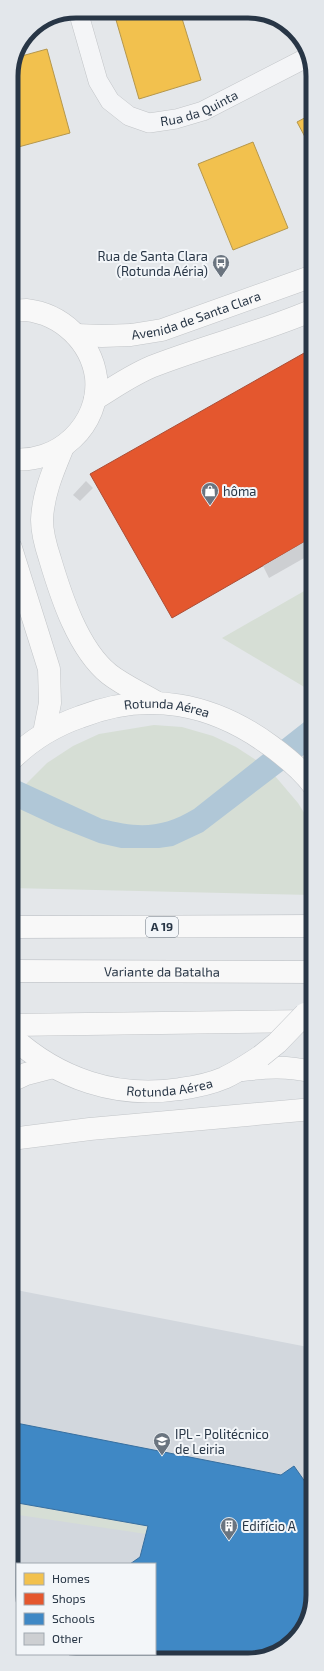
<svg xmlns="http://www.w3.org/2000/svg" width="324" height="1671" font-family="'Exo 2',sans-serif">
  <rect width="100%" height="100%" fill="#e4e7ea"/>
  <polygon fill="#d2d7dd" points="11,1289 313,1348 313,1599 297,1638 257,1659 63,1659 55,1654 155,1654 155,1564 17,1564 17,1616 12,1604"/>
  <g fill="#d6ded5">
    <polygon points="313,586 313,685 306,688 222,638"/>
    <polygon points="154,725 182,727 213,736 236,747 259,762 275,776 298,803 313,827 313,895 11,888 11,802 25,785 47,763 73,746 99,734"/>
    <polygon points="12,1502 148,1526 146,1534 12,1514"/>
  </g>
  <path fill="#b0c7d7" d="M313 715V748L203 832 173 846 159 848H121L99 843 56 826 11 805V777L102 819C138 828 161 829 194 809Z"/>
  <g fill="#f2c14e" stroke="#b5974c">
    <polygon points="120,12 180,12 201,80 139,99 114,13"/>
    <polygon points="47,49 70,133 11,149 11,72 18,57"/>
    <polygon points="312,114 312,150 297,122"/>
    <polygon points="253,142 288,228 233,250 198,164"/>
  </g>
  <polygon fill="#e4572e" stroke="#ac4d35" points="313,348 313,537 172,618 90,474"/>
  <polygon fill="#3f88c5" stroke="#386f9f" points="11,1422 281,1475 294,1466 313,1493 313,1548 308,1552 313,1559 313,1599 297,1638 257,1659 63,1659 55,1654 155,1654 155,1564 130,1564 140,1557 148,1526 12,1502"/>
  <g fill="#cdcfd2">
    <polygon points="86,481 93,488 80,501 73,495"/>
    <polygon points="313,537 313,553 269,578 263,566"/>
  </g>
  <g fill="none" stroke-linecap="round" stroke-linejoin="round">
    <defs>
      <g id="street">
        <path id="s1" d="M78 11 98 81 110 101 129 116 149 123 176 119 203 111 308 57"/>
      </g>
      <g id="secondary">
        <path d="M11 311C16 311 22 310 26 310 62 314 91 342 96 377 101 425 57 465 11 459"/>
        <path id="s2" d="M76 335 102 336 131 335 162 330 313 276"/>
        <path d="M95 399C115 387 134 373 156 365 208 345 262 332 313 310"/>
        <path d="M63 447C53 471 43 494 42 520 42 533 46 547 50 559 61 596 78 649 109 674 123 685 141 693 156 702"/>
        <polyline points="11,548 49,669 50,703 44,733"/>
        <polyline points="11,1025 312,1021"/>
        <polyline points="11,1081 26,1074 53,1067"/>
        <polyline points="11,1139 90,1129 313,1109"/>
      </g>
      <g id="primary">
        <path id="s3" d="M11 760C31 740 54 726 80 717 147 690 213 703 271 746 286 757 302 770 313 785"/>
        <path id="s4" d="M11 1036C58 1079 117 1099 180 1089 195 1087 210 1084 224 1078 237 1072 249 1064 261 1056"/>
        <path d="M242 1070C268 1067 287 1066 313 1072"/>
      </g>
      <g id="highway">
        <polyline points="308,778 313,780"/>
        <polyline points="11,927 313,926"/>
        <path id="s5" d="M11 971 313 972"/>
      </g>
    </defs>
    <use href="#street" stroke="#c2c5c8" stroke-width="20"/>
    <use href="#secondary" stroke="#c2c5c8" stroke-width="23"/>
    <use href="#primary" stroke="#c0c4c8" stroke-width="23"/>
    <use href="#highway" stroke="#b6babf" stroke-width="23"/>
    <use href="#street" stroke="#f4f5f7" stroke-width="19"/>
    <use href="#secondary" stroke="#f8f8f8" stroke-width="22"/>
    <use href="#primary" stroke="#f8f8f8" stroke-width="22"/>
    <use href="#highway" stroke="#f8f8f8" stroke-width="22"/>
    <defs>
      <polyline id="primary-bridge" points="261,1056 277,1043 305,1014"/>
    </defs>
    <use href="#primary-bridge" stroke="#c0c4c8" stroke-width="23" stroke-linecap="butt"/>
    <use href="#primary-bridge" stroke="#f8f8f8" stroke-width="22"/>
  </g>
  <defs>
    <symbol id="bus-pin" viewBox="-11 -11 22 30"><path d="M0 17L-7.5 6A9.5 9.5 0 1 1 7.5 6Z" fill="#6a747f" stroke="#f3f6f9"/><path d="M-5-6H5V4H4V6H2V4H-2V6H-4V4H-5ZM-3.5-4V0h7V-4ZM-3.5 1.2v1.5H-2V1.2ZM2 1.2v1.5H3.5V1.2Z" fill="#fff"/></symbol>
    <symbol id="shop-pin" viewBox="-11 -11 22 30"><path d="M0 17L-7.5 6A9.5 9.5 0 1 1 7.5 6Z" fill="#6a747f" stroke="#f3f6f9"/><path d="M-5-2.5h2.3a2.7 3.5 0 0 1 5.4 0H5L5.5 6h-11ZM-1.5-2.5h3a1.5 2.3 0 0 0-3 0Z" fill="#fff"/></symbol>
    <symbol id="university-pin" viewBox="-11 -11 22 30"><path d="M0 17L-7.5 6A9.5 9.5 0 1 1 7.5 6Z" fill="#6a747f" stroke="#f3f6f9"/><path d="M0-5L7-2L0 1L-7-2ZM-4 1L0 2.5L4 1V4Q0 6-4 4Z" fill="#fff"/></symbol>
    <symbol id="building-pin" viewBox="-11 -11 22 30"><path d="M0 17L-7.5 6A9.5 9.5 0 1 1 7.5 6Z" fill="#6a747f" stroke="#f3f6f9"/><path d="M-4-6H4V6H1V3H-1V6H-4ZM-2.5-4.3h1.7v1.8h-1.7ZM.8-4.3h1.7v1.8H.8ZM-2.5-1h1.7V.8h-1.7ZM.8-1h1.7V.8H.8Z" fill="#fff"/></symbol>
  </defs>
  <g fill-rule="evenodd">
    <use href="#bus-pin" x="211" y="253" width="20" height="27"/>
    <use href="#shop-pin" x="200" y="481" width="20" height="27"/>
    <use href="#university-pin" x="152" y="1431" width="20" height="27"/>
    <use href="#building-pin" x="219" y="1516" width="20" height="27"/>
  </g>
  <g text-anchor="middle" stroke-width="4" stroke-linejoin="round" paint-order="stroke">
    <rect fill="#f3f6f9" stroke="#65707c" stroke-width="1" x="146" y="917" width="32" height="20" rx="3"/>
    <g font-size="12" font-weight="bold" fill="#283646">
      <text x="162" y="931">A 19</text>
    </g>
    <g font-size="13" fill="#283646" stroke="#f3f6f9">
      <text dy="5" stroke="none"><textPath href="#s1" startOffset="194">Rua da Quinta</textPath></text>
      <text dy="5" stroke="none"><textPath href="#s2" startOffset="123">Avenida de Santa Clara</textPath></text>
      <text dy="5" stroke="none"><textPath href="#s3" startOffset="171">Rotunda Aérea</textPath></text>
      <text dy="5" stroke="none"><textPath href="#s5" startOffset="151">Variante da Batalha</textPath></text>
      <text dy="5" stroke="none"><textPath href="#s4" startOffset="173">Rotunda Aérea</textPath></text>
    </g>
    <g font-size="13" fill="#283646" stroke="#f3f6f9" text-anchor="start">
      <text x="208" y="261" text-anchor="end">Rua de Santa Clara<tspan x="208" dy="15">(Rotunda Aéria)</tspan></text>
      <text x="223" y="496">hôma</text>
      <text x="175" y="1439">IPL - Politécnico<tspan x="175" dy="15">de Leiria</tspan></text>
      <text x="242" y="1531">Edifício A</text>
    </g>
  </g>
  <path d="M0 0H324V1671H0ZM76 18H248A58 58 0 0 1 306 76V1595A58 58 0 0 1 248 1653H76A58 58 0 0 1 18 1595V76A58 58 0 0 1 76 18Z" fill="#e3e7eb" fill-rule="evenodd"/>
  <path fill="none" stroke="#283646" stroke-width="5" d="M76 18H248A58 58 0 0 1 306 76V1595A58 58 0 0 1 248 1653H76A58 58 0 0 1 18 1595V76A58 58 0 0 1 76 18Z"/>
  <rect x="16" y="1563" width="140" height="92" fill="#f3f6f9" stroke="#a2a9b1"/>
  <rect x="24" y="1573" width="20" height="12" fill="#f2c14e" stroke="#a2a9b1"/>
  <text x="52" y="1583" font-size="12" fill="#283646">Homes</text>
  <rect x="24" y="1593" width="20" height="12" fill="#e4572e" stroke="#a2a9b1"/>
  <text x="52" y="1603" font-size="12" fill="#283646">Shops</text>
  <rect x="24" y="1613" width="20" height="12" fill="#3f88c5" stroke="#a2a9b1"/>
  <text x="52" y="1623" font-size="12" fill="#283646">Schools</text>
  <rect x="24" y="1633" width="20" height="12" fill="#cdcfd2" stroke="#a2a9b1"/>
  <text x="52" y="1643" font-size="12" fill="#283646">Other</text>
</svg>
